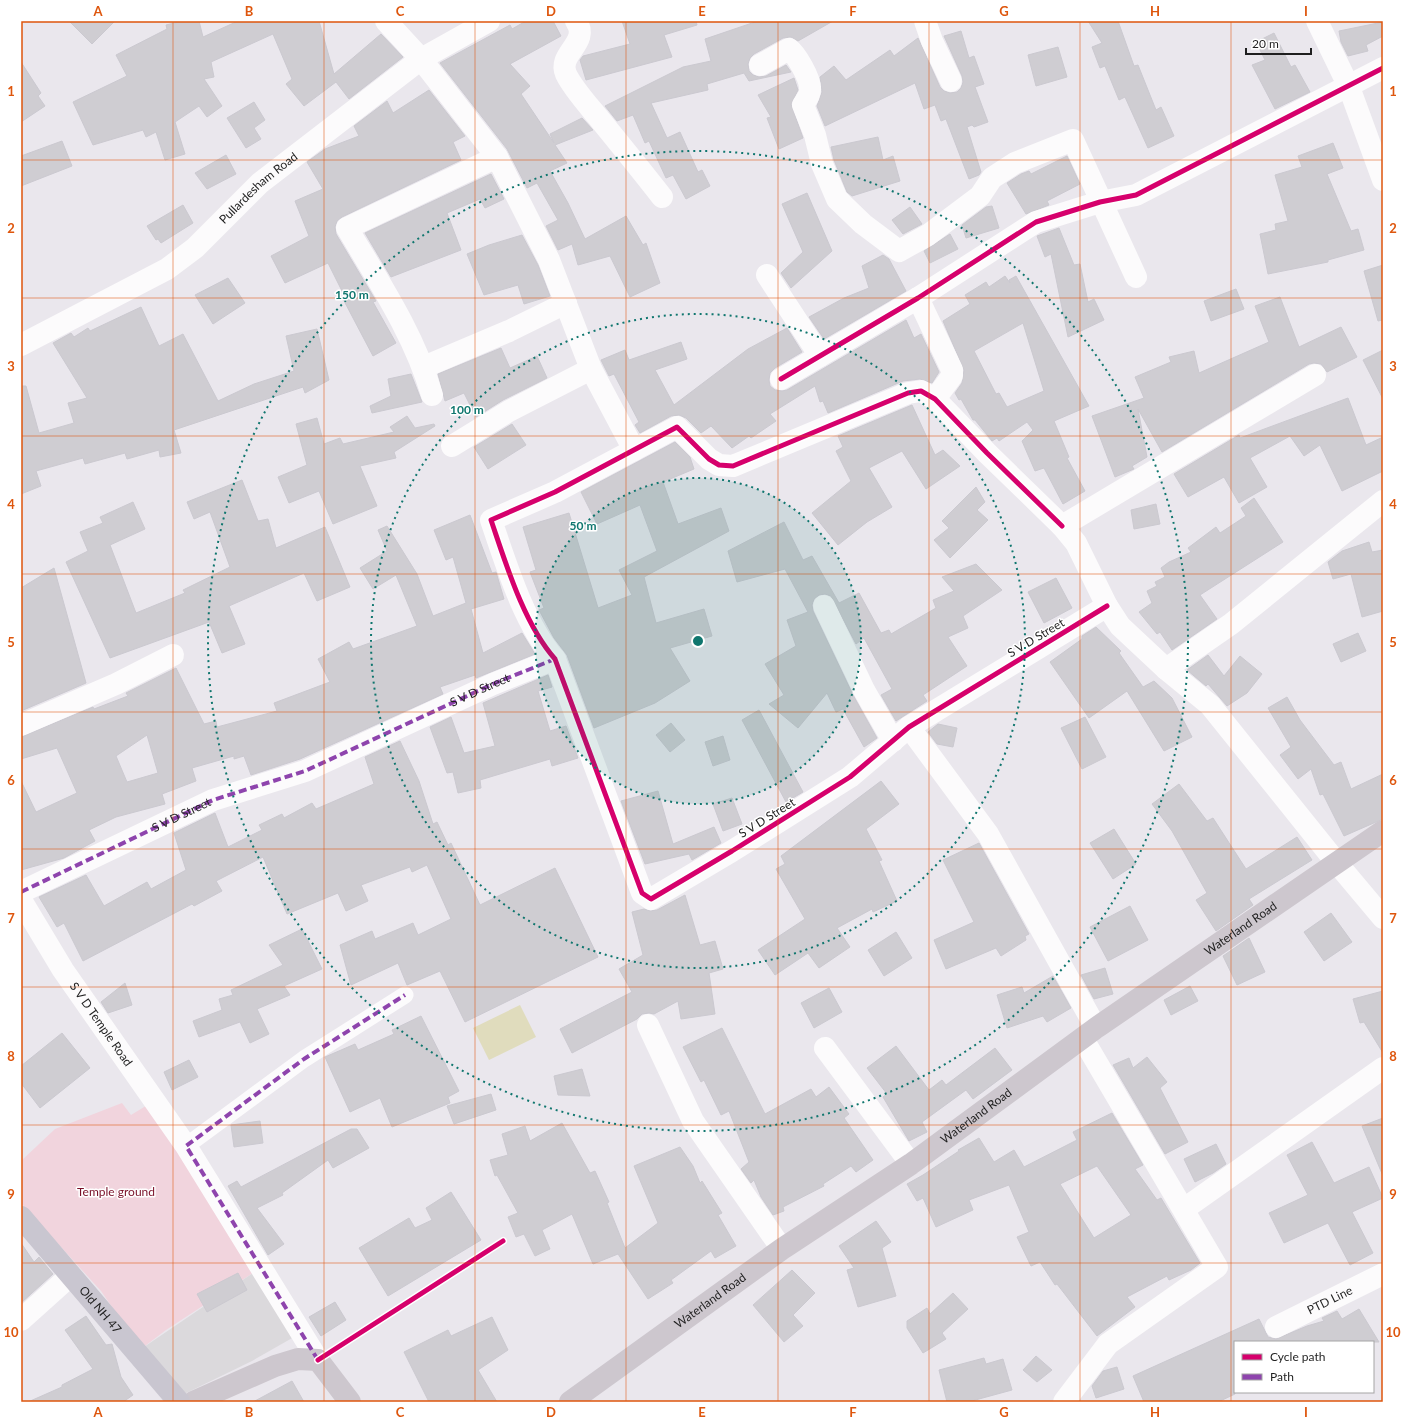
<svg xmlns="http://www.w3.org/2000/svg" width="1404" height="1423" font-family="Lato,sans-serif">
  <rect width="100%" height="100%" fill="#eae7ed"/>
  <polygon fill="#f1d4dd" points="122,1103 131,1115 149,1104 265,1265 166,1330 141,1349 101,1291 21,1203 21,1161 55,1129"/>
  <polygon fill="#dbd9dc" points="265,1265 308,1329 252,1361 180,1396 141,1349"/>
  <polygon fill="#e0dcbd" points="520,1005 536,1037 489,1060 473,1028"/>
  <g fill="#cfcdd2" stroke="#cbc9d0" fill-rule="evenodd">
    <polygon points="69,21 115,21 92,44"/>
    <polygon points="183,21 199,21 203,37 238,21 319,21 334,74 381,34 403,57 349,99 336,82 304,106 286,84 292,79 273,34 211,62 214,77 204,79 222,106 207,117 199,106 175,122 185,154 165,160 156,132 146,137 143,130 93,145 73,102 127,76 116,55 167,29 166,25"/>
    <polygon points="526,21 553,21 561,36 510,64 530,86 521,94 554,143 550,134 582,118 593,130 555,145 567,163 550,171 568,203 585,239 626,216 643,245 646,243 660,283 630,297 610,256 578,265 572,244 558,250 546,226 558,220 537,183 527,188 507,149 440,63 510,25 512,29"/>
    <polygon points="622,21 696,21 697,25 664,35 672,57 586,80 580,60 583,56 630,44"/>
    <polygon points="758,21 833,21 798,41 791,37 783,38 754,54 750,58 748,64 749,71 753,75 759,77 766,76 786,65 791,72 749,81 744,73 707,84 708,90 651,103 667,138 680,132 698,172 702,170 710,186 686,199 673,175 666,178 649,141 645,143 633,115 617,121 605,106 683,67 711,61 705,39"/>
    <polygon points="1088,21 1118,21 1134,66 1138,65 1156,110 1161,107 1174,136 1148,148 1125,97 1119,100 1105,66 1100,68 1092,47 1102,43"/>
    <polygon points="1383,22 1383,36 1366,45 1368,51 1348,56 1341,42 1339,31"/>
    <polygon points="961,31 969,58 974,56 984,84 975,87 988,122 974,127 972,125 967,127 981,172 979,175 969,179 946,119 941,121 935,105 924,109 915,83 825,126 817,106 822,92 820,77 834,66 846,80 890,50 894,56 918,38 940,87 944,91 950,93 957,92 961,88 963,82 962,76 944,36"/>
    <polygon points="1274,33 1291,67 1295,65 1310,92 1275,109 1252,65 1265,60 1256,42"/>
    <polygon points="1058,47 1067,77 1036,86 1028,55"/>
    <polygon points="21,62 41,93 38,96 45,106 21,122"/>
    <polygon points="794,78 798,90 791,104 803,138 779,149 767,118 771,117 758,95"/>
    <polygon points="429,90 465,136 453,142 461,160 342,217 337,221 335,227 336,234 376,301 373,302 396,343 373,356 342,297 344,295 328,263 285,283 271,256 309,236 295,201 323,189 307,162 325,149 359,136 354,126 387,101 393,113"/>
    <polygon points="254,102 265,120 254,128 261,139 246,148 227,118"/>
    <polygon points="878,137 883,160 893,156 900,181 852,196 847,192 834,160 831,147"/>
    <polygon points="62,141 72,166 21,186 21,156"/>
    <polygon points="1333,143 1343,168 1327,174 1351,231 1358,229 1364,250 1328,260 1328,262 1268,274 1260,234 1276,230 1275,224 1288,221 1275,175 1302,167 1298,156"/>
    <polygon points="226,155 236,174 207,189 195,173"/>
    <polygon points="1067,156 1080,184 1047,201 1049,205 1026,214 1007,183 1021,174 1029,171 1031,174"/>
    <polygon points="491,174 504,199 485,208 480,199 447,213 461,250 391,277 365,233"/>
    <polygon points="807,193 832,251 791,288 781,273 803,252 782,204"/>
    <polygon points="183,205 193,223 161,243 158,239 156,240 147,226"/>
    <polygon points="992,206 999,228 966,238 962,225 986,207"/>
    <polygon points="910,207 922,224 903,234 892,220"/>
    <polygon points="1059,228 1074,265 1080,264 1088,302 1094,299 1104,320 1068,337 1051,254 1045,257 1037,236"/>
    <polygon points="950,234 958,249 930,263 924,251"/>
    <polygon points="522,235 538,265 550,296 524,304 518,285 484,295 467,254 489,245"/>
    <polygon points="883,255 889,259 906,291 824,339 809,317 844,298 869,288 862,266"/>
    <polygon points="1383,265 1383,320 1378,321 1364,271"/>
    <path d="M1005 276 1010 283 1009 280 1016 276 1089 406 1054 421 1069 457 1067 458 1085 491 1063 504 1044 468 1035 471 1022 441 1033 430 1027 422 999 441 997 438 992 441 975 420H973L961 399 959 400 955 393 962 383 964 370 943 321 970 304 965 295 986 282 989 287ZM1023 323 1044 391 1007 407 999 393 996 394 974 351Z"/>
    <polygon points="228,278 245,303 213,324 195,295"/>
    <polygon points="1236,289 1244,309 1211,321 1204,301"/>
    <polygon points="1280,297 1299,347 1341,327 1357,357 1327,372 1321,364 1314,363 1309,364 1162,452 1138,409 1147,457 1132,466 1134,469 1115,477 1092,416 1144,398 1135,377 1171,362 1169,357 1194,351 1199,373 1269,342 1255,306"/>
    <polygon points="141,307 159,346 183,334 218,401 254,384 294,371 286,336 317,329 329,380 305,393 303,387 174,430 181,453 160,457 159,450 127,459 125,453 85,464 83,458 36,471 41,486 21,494 21,386 26,386 39,433 74,423 68,403 87,398 53,343 71,333 74,337 88,328 90,331"/>
    <polygon points="906,320 914,338 921,334 939,372 932,383 920,379 903,381 828,413 823,401 820,402 815,386 770,414 776,421 751,438 749,436 732,448 711,426 701,433 686,418 679,415 671,416 640,433 635,425 639,422 614,374 609,376 601,360 625,350 629,360 681,342 687,359 655,370 674,405 748,349 787,328 802,352 775,368 770,373 769,380 770,386 775,390 782,391 787,390"/>
    <polygon points="501,348 510,368 537,356 547,378 503,400 476,417 464,393 445,401 438,374"/>
    <polygon points="1383,350 1383,399 1363,360"/>
    <polygon points="411,374 422,402 372,413 370,406 391,396 388,379"/>
    <polygon points="1348,398 1366,445 1383,437 1383,471 1342,491 1320,445 1304,456 1290,436 1250,458 1267,487 1239,503 1224,477 1188,497 1174,474 1239,435 1240,438"/>
    <polygon points="912,405 935,455 943,450 960,466 926,489 902,451 869,468 892,507 867,522 838,545 812,513 851,481 836,451 843,447 838,436"/>
    <polygon points="407,416 415,428 434,424 435,426 394,452 396,458 360,466 377,506 333,524 319,491 289,503 278,477 307,465 296,424 317,418 324,444 340,438 343,444 394,432 390,427"/>
    <polygon points="512,424 526,445 488,469 474,447"/>
    <polygon points="675,442 690,457 694,469 663,482 678,524 721,508 729,531 644,577 656,623 704,609 712,636 670,648 690,681 655,703 594,728 567,655 554,638 539,610 544,608 530,572 536,570 523,527 569,513 598,608 632,595 619,570 657,551 640,505 597,524 581,492"/>
    <polygon points="242,480 258,521 268,519 276,548 325,527 350,587 317,601 304,573 229,606 245,644 222,653 209,622 110,658 66,562 88,551 80,532 103,523 100,517 133,502 145,529 110,545 136,613 185,593 183,590 230,567 210,512 194,519 187,502"/>
    <polygon points="976,487 985,502 977,510 988,520 950,558 934,540 949,528 942,521"/>
    <polygon points="1254,498 1283,542 1200,595 1217,619 1172,650 1160,632 1157,634 1139,612 1152,603 1147,591 1157,586 1155,582 1165,577 1161,568 1169,562 1191,552 1188,548 1216,527 1220,533 1246,516 1241,508"/>
    <polygon points="1156,504 1160,524 1134,529 1131,510"/>
    <path d="M470 515 492 573 496 572 504 599 471 609 483 653 522 633 535 654 476 678 475 675 440 687 443 694 300 759 251 775 244 756 234 759V756L192 768 196 781 162 794 165 804 116 817 89 830 95 841 64 858 21 870V781L36 812 77 793 57 748 21 759V737L93 707 94 709 128 696 126 693 176 668 204 724 216 721 217 727 277 711 274 703 330 682 318 659 349 642 353 649 417 626 396 575 373 589 360 568 387 551 378 530 387 526 417 574 433 616 466 603 453 557 446 560 434 530ZM147 735 158 773 127 782 116 756Z"/>
    <polygon points="784,522 803,560 812,556 839,603 859,593 881,633 889,630 891,634 936,608 933,600 954,591 942,577 976,564 1002,590 963,616 968,628 948,637 967,666 923,695 927,701 896,721 881,695 892,689 864,638 856,644 831,596 825,594 819,595 814,599 812,605 813,611 853,695 877,738 864,747 843,709 836,712 827,693 798,728 769,704 784,695 765,664 796,646 787,620 808,612 785,569 737,582 728,551"/>
    <polygon points="1369,542 1372,552 1383,550 1383,611 1362,617 1351,574 1333,579 1328,562 1342,551"/>
    <polygon points="54,568 86,683 21,711 21,588"/>
    <polygon points="1056,578 1072,608 1044,623 1028,592"/>
    <polygon points="1096,627 1121,651 1119,653 1143,687 1154,681 1172,698 1192,737 1164,751 1127,691 1089,718 1050,662 1082,639 1082,636"/>
    <polygon points="1358,633 1366,651 1341,662 1333,644"/>
    <polygon points="1208,655 1224,676 1240,656 1262,674 1247,693 1227,706 1208,684 1206,686 1187,670"/>
    <polygon points="548,675 552,687 538,691 550,731 566,726 578,758 552,766 550,759 480,780 481,788 458,793 453,772 447,773 430,727 451,717 464,753 495,746 483,703"/>
    <polygon points="1287,697 1300,720 1334,765 1341,762 1351,789 1383,774 1383,819 1344,836 1323,794 1320,795 1311,769 1298,779 1280,755 1291,747 1268,708"/>
    <polygon points="759,710 803,792 786,802 742,720"/>
    <polygon points="1085,717 1106,757 1082,769 1061,728"/>
    <polygon points="671,723 685,740 670,752 656,735"/>
    <polygon points="938,724 957,728 953,747 937,744 928,732"/>
    <polygon points="723,736 730,760 713,766 705,742"/>
    <polygon points="400,741 419,781 433,824 437,822 448,845 451,843 480,905 555,868 598,957 465,1022 440,971 407,985 398,963 351,985 340,945 372,931 375,939 413,923 418,935 451,919 427,865 412,872 410,867 361,885 368,901 346,911 338,893 287,914 263,857 216,881 222,891 194,906 192,904 83,961 64,923 57,927 39,897 86,875 104,906 147,882 151,889 186,870 174,833 215,813 228,847 262,830 259,825 282,814 284,818 312,803 316,809 374,784 365,757"/>
    <polygon points="881,781 899,804 866,829 882,860 879,861 897,901 873,912 872,909 837,928 850,947 819,968 808,953 775,975 758,950 805,919 776,869 785,864 781,856"/>
    <polygon points="1179,784 1207,821 1213,818 1246,869 1297,837 1312,860 1249,899 1253,905 1216,931 1196,900 1207,893 1172,831 1152,804"/>
    <polygon points="658,791 673,844 714,827 721,843 692,860 689,854 645,864 621,801"/>
    <polygon points="732,798 742,824 723,831 713,804"/>
    <polygon points="1114,829 1136,864 1113,879 1090,843"/>
    <polygon points="979,843 1029,934 1025,936 1026,940 1001,956 996,948 946,969 934,940 974,922 943,860"/>
    <polygon points="685,895 700,945 715,941 723,969 709,973 715,1014 681,1019 678,1001 654,1014 649,1013 642,1014 637,1019 572,1053 560,1029 632,992 619,969 643,955 632,912 644,909 650,911 657,910"/>
    <polygon points="1130,906 1148,940 1108,961 1090,927"/>
    <polygon points="1331,913 1352,942 1324,961 1304,932"/>
    <polygon points="302,929 322,969 284,986 290,995 257,1009 269,1034 250,1043 240,1022 199,1037 193,1021 222,1010 219,999 233,995 231,990 283,965 269,945"/>
    <polygon points="896,932 912,958 884,976 868,950"/>
    <polygon points="1249,938 1265,972 1237,985 1223,956"/>
    <polygon points="1105,968 1113,994 1094,999 1081,975"/>
    <polygon points="1053,976 1071,1008 1047,1022 1043,1016 1007,1028 997,995 1022,987 1024,993"/>
    <polygon points="125,983 132,1005 108,1013 101,1002"/>
    <polygon points="1190,986 1198,1001 1171,1015 1164,1000"/>
    <polygon points="829,988 842,1012 814,1028 801,1003"/>
    <polygon points="1383,991 1383,1053 1364,1022 1360,1023 1353,999"/>
    <polygon points="421,1016 459,1091 448,1097 450,1103 392,1127 380,1098 350,1112 325,1057 355,1044 358,1050 394,1034 392,1030"/>
    <polygon points="722,1028 765,1114 811,1089 816,1097 829,1087 849,1114 844,1118 873,1160 856,1172 851,1166 823,1184 824,1186 783,1207 784,1211 773,1215 761,1197 754,1180 751,1183 741,1169 749,1162 729,1111 721,1115 704,1080 701,1082 683,1047"/>
    <polygon points="62,1033 90,1068 40,1108 21,1083 21,1066"/>
    <polygon points="896,1046 929,1090 942,1080 946,1085 995,1048 1012,1070 973,1099 966,1090 922,1122 927,1132 909,1141 883,1097 887,1094 867,1068"/>
    <polygon points="1147,1057 1167,1082 1160,1088 1188,1142 1165,1154 1113,1065 1129,1058 1133,1068"/>
    <polygon points="189,1060 198,1077 172,1090 164,1072"/>
    <polygon points="582,1069 590,1096 558,1095 554,1076"/>
    <polygon points="491,1094 496,1110 454,1124 447,1106"/>
    <path d="M1112 1113 1143 1165 1135 1169 1157 1200 1161 1198 1200 1263 1191 1270 1169 1280 1167 1276 1127 1297 1135 1307 1097 1336 1057 1284 1055 1285 1040 1262 1031 1266 1017 1237 1029 1232 1009 1185 969 1200 973 1210 936 1227 923 1198 917 1201 907 1184 923 1175 959 1151 958 1150 979 1138 994 1162 1014 1150 1024 1167 1077 1140 1073 1132ZM1097 1166 1131 1215 1094 1238 1060 1184Z"/>
    <polygon points="1383,1118 1383,1176 1362,1126"/>
    <polygon points="260,1121 263,1143 234,1147 231,1125"/>
    <polygon points="562,1123 590,1173 595,1171 609,1202 607,1203 625,1248 658,1223 634,1166 680,1147 693,1166 700,1183 702,1181 722,1213 718,1215 736,1246 715,1258 711,1251 671,1280 673,1283 648,1299 618,1254 593,1264 572,1214 542,1230 550,1249 535,1256 524,1234 516,1237 508,1217 518,1213 497,1175 495,1176 490,1160 508,1155 502,1134 525,1126 530,1141"/>
    <polygon points="351,1129 357,1129 369,1148 333,1168 328,1160 282,1193 283,1195 257,1208 284,1244 268,1255 228,1186 237,1181 241,1187"/>
    <polygon points="1312,1142 1334,1183 1369,1167 1383,1198 1352,1212 1373,1253 1350,1265 1328,1223 1284,1243 1269,1213 1308,1195 1287,1155"/>
    <polygon points="1216,1144 1226,1164 1213,1173 1195,1182 1184,1159"/>
    <polygon points="451,1192 481,1240 388,1296 359,1248 409,1218 415,1228 432,1220 426,1208"/>
    <polygon points="876,1221 891,1242 882,1248 896,1296 858,1307 847,1270 854,1268 839,1246"/>
    <polygon points="21,1243 34,1262 39,1257 53,1274 21,1303"/>
    <polygon points="792,1270 815,1293 793,1315 803,1326 784,1342 753,1305"/>
    <polygon points="238,1273 247,1290 207,1312 197,1294"/>
    <polygon points="953,1293 968,1309 942,1333 946,1339 923,1353 907,1328 907,1321 927,1308 930,1314"/>
    <polygon points="335,1302 346,1320 321,1336 309,1317"/>
    <polygon points="1359,1309 1379,1342 1235,1342 1235,1394 1218,1402 1144,1402 1133,1376 1259,1319 1268,1337 1276,1339 1307,1326 1324,1321 1322,1318 1337,1311 1342,1319"/>
    <polygon points="86,1316 106,1345 112,1344 121,1377 133,1395 123,1402 28,1402 62,1387 62,1385 93,1369 65,1330"/>
    <polygon points="492,1317 508,1350 478,1370 497,1402 429,1402 404,1352 448,1330 451,1336"/>
    <polygon points="1036,1356 1052,1370 1037,1382 1023,1370"/>
    <polygon points="984,1358 986,1364 1003,1359 1012,1390 968,1402 947,1402 939,1370"/>
    <polygon points="1117,1367 1124,1389 1096,1398 1092,1386 1103,1371"/>
    <polygon points="292,1381 304,1402 253,1402"/>
  </g>
  <g fill="none" stroke-linecap="round" stroke-linejoin="round">
    <polyline stroke="#fcfbfc" stroke-width="17" points="186,1146 304,1059 405,995"/>
    <g stroke="#fcfbfc" stroke-width="22">
      <path d="M386 21 421 59 497 157 347 228C379 282 414 334 432 395"/>
      <path d="M576 21C591 43 557 53 566 74 572 87 587 104 597 116 619 143 641 170 662 197"/>
      <polyline points="925,21 932,41 951,81"/>
      <polyline points="1317,21 1349,87 1383,180"/>
      <path d="M760 65 789 49C796 54 810 78 810 88 811 94 806 100 803 105L815 135 822 164 837 199 863 224 899 251 928 235 980 196 992 178 1015 163 1073 140 1136 277"/>
      <polyline points="497,157 549,260 591,369 634,450"/>
      <polyline points="767,275 820,356"/>
      <polyline points="918,298 952,370 952,376 935,399"/>
      <path id="s1" d="M21 345 167 269 195 248 260 183 421 59 489 21"/>
      <polyline points="424,367 509,331 566,303"/>
      <polyline points="1315,375 1062,526 1076,543 1107,606 1120,626 1166,669 1210,705 1336,862"/>
      <polyline points="781,379 918,298 1036,222 1100,202 1136,195 1383,68"/>
      <polyline points="452,446 509,411 591,369"/>
      <path d="M1062 526 987 453 935 399 921 391 908 393 733 466 719 465 709 459 677 427 555 492 491 520C506 564 524 624 555 659L642 893 651 899 732 851 850 777 909 727 1107 606"/>
      <polyline points="824,606 864,690 893,741"/>
      <polyline points="1166,669 1231,624 1383,501"/>
      <polyline points="21,725 116,684 173,655"/>
      <polyline points="909,727 988,834 1096,1028"/>
      <polyline points="21,892 213,800 305,771 493,684 555,659"/>
      <path id="s2" d="M21 900 63 970 186 1146 318 1360"/>
      <polyline points="648,1025 693,1121 782,1249"/>
      <polyline points="825,1048 911,1164"/>
      <polyline points="1184,1209 1383,1068"/>
      <polyline points="21,1320 70,1276"/>
      <path id="s3" d="M1276 1327 1383 1274"/>
      <polyline points="1064,1402 1108,1344 1217,1267 1083,1039"/>
    </g>
    <polyline stroke="#fcfbfc" stroke-width="22" points="1336,862 1383,918"/>
    <g stroke="#cdc7ce" stroke-width="22">
      <polyline points="193,1402 275,1366 298,1359 318,1360 350,1402"/>
      <path id="s4" d="M570 1402 782 1249 911 1164 1096 1028 1383 831"/>
    </g>
    <path stroke="#c9c6d0" stroke-width="22" id="s5" d="M21 1217 179 1402"/>
    <g stroke="#8e44ad" stroke-width="4" stroke-dasharray="8 4" stroke-linecap="butt">
      <path id="s6" d="M21 892 213 800 305 771 493 684 555 659 556 660"/>
      <polyline points="318,1360 186,1146 304,1059 405,995"/>
    </g>
    <defs>
      <g id="cycleway">
        <polyline points="781,379 918,298 1036,222 1100,202 1136,195 1383,68"/>
        <path d="M1062 526 987 453 935 399 921 391 908 393 733 466 719 465 709 459 677 427 555 492 491 520C506 564 524 624 555 659L642 893 651 899 732 851 850 777 909 727 1107 606"/>
        <polyline points="318,1360 503,1241"/>
      </g>
    </defs>
    <use href="#cycleway" stroke="#fff" stroke-width="8"/>
    <use href="#cycleway" stroke="#d6006c" stroke-width="5"/>
  </g>
  <path fill="none" stroke="#de560d" stroke-width="1" stroke-opacity="0.55" d="M173 21V1402M324 21V1402M475 21V1402M626 21V1402M778 21V1402M929 21V1402M1080 21V1402M1231 21V1402M21 160H1383M21 298H1383M21 436H1383M21 574H1383M21 712H1383M21 849H1383M21 987H1383M21 1125H1383M21 1263H1383"/>
  <circle cx="698" cy="641" r="163" fill="#0f766e" fill-opacity=".12"/>
  <g fill="none" stroke="#0f766e" stroke-width="2" stroke-dasharray="2 4">
    <circle cx="698" cy="641" r="163"/>
    <circle cx="698" cy="641" r="327"/>
    <circle cx="698" cy="641" r="490"/>
  </g>
  <g text-anchor="middle" stroke-width="3" stroke-linejoin="round" paint-order="stroke">
    <g font-size="12" fill="#1f1f1f" stroke="#fff">
      <text dy="4" stroke="none"><textPath href="#s1" startOffset="287">Pullardesham Road</textPath></text>
      <text transform="translate(1036 638) rotate(-31)" y="4">S V D Street</text>
      <text dy="4" stroke="none"><textPath href="#s6" startOffset="502">S V D Street</textPath></text>
      <text dy="4" stroke="none"><textPath href="#s6" startOffset="178">S V D Street</textPath></text>
      <text transform="translate(767 818) rotate(-32)" y="4">S V D Street</text>
      <text dy="4" stroke="none"><textPath href="#s4" startOffset="821">Waterland Road</textPath></text>
      <text dy="4" stroke="none"><textPath href="#s2" startOffset="148">S V D Temple Road</textPath></text>
      <text dy="4" stroke="none"><textPath href="#s4" startOffset="497">Waterland Road</textPath></text>
      <text dy="4" stroke="none"><textPath href="#s4" startOffset="173">Waterland Road</textPath></text>
      <text dy="4" stroke="none"><textPath href="#s3" startOffset="60">PTD Line</textPath></text>
      <text dy="4" stroke="none"><textPath href="#s5" startOffset="122">Old NH 47</textPath></text>
    </g>
    <g font-size="12" fill="#791028" stroke="#fff">
      <text x="116" y="1196">Temple ground</text>
    </g>
  </g>
  <circle cx="698" cy="641" r="6" fill="#0f766e" stroke="#fff" stroke-width="2"/>
  <g font-size="12" text-anchor="middle" font-weight="bold" fill="#0f766e" stroke="#fff" stroke-width="3" stroke-linejoin="round" paint-order="stroke">
    <text x="352" y="299">150 m</text>
    <text x="467" y="414">100 m</text>
    <text x="583" y="530">50 m</text>
  </g>
  <rect width="1404" height="1423" fill="none" stroke="#ffffff" stroke-width="44"/>
  <rect x="1234" y="1341" width="140" height="52" fill="#ffffff" stroke="#a5a5a5"/>
  <rect x="1242" y="1354" width="20" height="6" fill="#d6006c" stroke="#a5a5a5"/>
  <text x="1270" y="1361" font-size="12" fill="#1f1f1f">Cycle path</text>
  <rect x="1242" y="1374" width="20" height="6" fill="#8e44ad" stroke="#a5a5a5"/>
  <text x="1270" y="1381" font-size="12" fill="#1f1f1f">Path</text>
  <path d="M1246 48v6h65v-6" fill="none" stroke="#1f1f1f" stroke-width="2"/>
  <text x="1252" y="48" font-size="12" fill="#1f1f1f" stroke="#ffffff" stroke-width="3" paint-order="stroke">20 m</text>
  <rect x="22" y="22" width="1360" height="1379" fill="none" stroke="#de560d" stroke-width="1.5"/>
  <g font-size="13" text-anchor="middle" font-weight="bold" fill="#de560d">
    <text x="98" y="16">A</text>
    <text x="249" y="16">B</text>
    <text x="400" y="16">C</text>
    <text x="551" y="16">D</text>
    <text x="702" y="16">E</text>
    <text x="853" y="16">F</text>
    <text x="1004" y="16">G</text>
    <text x="1155" y="16">H</text>
    <text x="1306" y="16">I</text>
    <text x="11" y="96">1</text>
    <text x="1393" y="96">1</text>
    <text x="11" y="233">2</text>
    <text x="1393" y="233">2</text>
    <text x="11" y="371">3</text>
    <text x="1393" y="371">3</text>
    <text x="11" y="509">4</text>
    <text x="1393" y="509">4</text>
    <text x="11" y="647">5</text>
    <text x="1393" y="647">5</text>
    <text x="11" y="785">6</text>
    <text x="1393" y="785">6</text>
    <text x="11" y="923">7</text>
    <text x="1393" y="923">7</text>
    <text x="11" y="1061">8</text>
    <text x="1393" y="1061">8</text>
    <text x="11" y="1199">9</text>
    <text x="1393" y="1199">9</text>
    <text x="11" y="1337">10</text>
    <text x="1393" y="1337">10</text>
    <text x="98" y="1417">A</text>
    <text x="249" y="1417">B</text>
    <text x="400" y="1417">C</text>
    <text x="551" y="1417">D</text>
    <text x="702" y="1417">E</text>
    <text x="853" y="1417">F</text>
    <text x="1004" y="1417">G</text>
    <text x="1155" y="1417">H</text>
    <text x="1306" y="1417">I</text>
  </g>
</svg>
